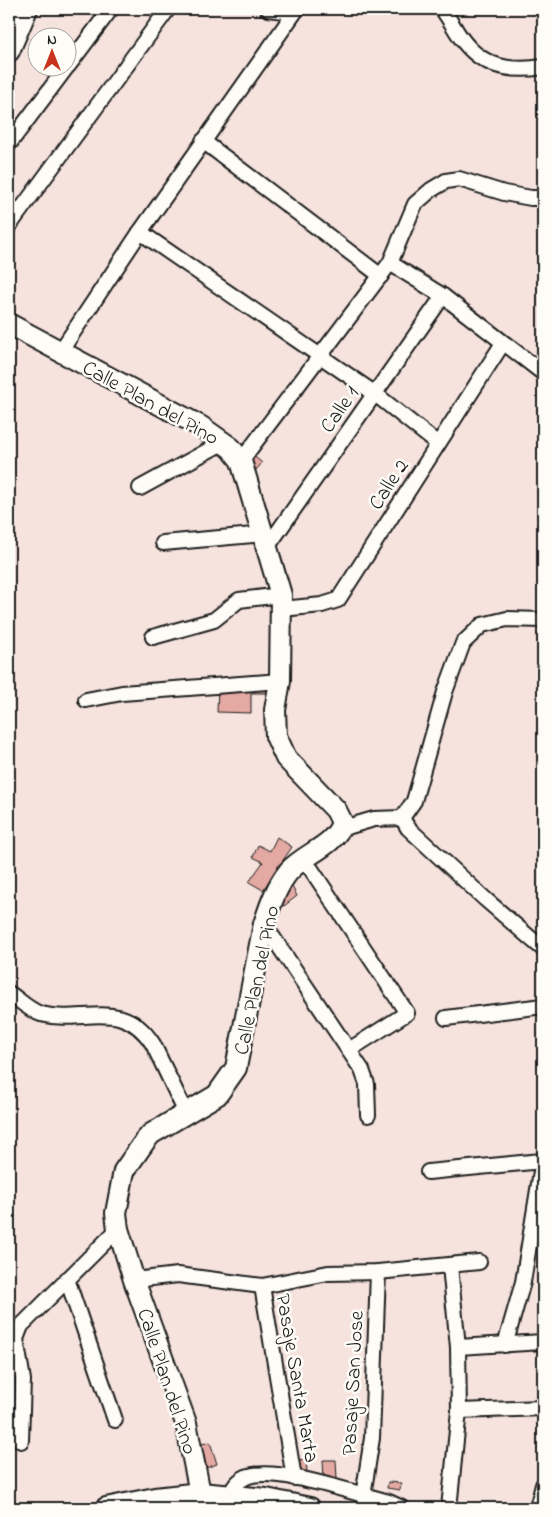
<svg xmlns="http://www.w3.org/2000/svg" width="552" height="1517" font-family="'Indie Flower',sans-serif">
  <rect width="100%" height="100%" fill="#f6e3de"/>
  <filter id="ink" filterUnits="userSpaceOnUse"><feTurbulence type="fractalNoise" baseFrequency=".02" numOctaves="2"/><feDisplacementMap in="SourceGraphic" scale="10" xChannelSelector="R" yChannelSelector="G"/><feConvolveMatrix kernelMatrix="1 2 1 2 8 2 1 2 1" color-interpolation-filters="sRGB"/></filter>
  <g filter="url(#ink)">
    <g fill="#e4a9a3" stroke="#1c1c1c">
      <polygon points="255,457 262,463 256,470 249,464"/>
      <polygon points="218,687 267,687 267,693 251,693 251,713 217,712"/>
      <polygon points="277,837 292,847 263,890 249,882 263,862 253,857 258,845 270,851"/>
      <polygon points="290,883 297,896 284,906 277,899"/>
      <polygon points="210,1442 217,1464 206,1468 198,1445"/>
      <polygon points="306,1460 307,1472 297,1472 296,1461"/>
      <polygon points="323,1460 336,1460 337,1479 324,1480"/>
      <polygon points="388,1482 401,1483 400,1490 387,1488"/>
    </g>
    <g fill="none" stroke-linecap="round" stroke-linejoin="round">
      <defs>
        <g id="street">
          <polyline points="268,9 293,12"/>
          <path d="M442 9C449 18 454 28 461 38 482 68 511 72 543 67"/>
          <polyline points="68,66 110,10 106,9"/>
          <polyline points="203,141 381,276"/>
          <polyline points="9,144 66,68"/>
          <polyline points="9,226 168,9"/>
          <polyline points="140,232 374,393 438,444"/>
          <polyline points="390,263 443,296 543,373"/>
          <polyline points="60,352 140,232 297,9"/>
          <polyline points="241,461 390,263 415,204 431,190 446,181 459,179 504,193 531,198 543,198"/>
          <polyline points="140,488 224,442"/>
          <polyline points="163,543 264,534"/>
          <polyline points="268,546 443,296"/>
          <polyline points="282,609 322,605 338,600 503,343"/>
          <polyline points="153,637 214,620 239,600 281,595"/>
          <polyline points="86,700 122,693 280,681"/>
          <polyline points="402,818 408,828 485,899 543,949"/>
          <polyline points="340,829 374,819 402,818 414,801 445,692 463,643 482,625 507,619 543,620"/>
          <polyline points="302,860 311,869 407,1013 349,1050"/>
          <polyline points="264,924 362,1070 367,1084 368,1115"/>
          <path d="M9 993C18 999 30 1011 41 1014 84 1025 122 996 153 1044L186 1113"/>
          <polyline points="446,1018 543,1006"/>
          <polyline points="428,1172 542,1161"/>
          <polyline points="67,1279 115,1420"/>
          <polyline points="134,1280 178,1275 262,1286 328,1273 378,1272 479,1262"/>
          <polyline points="262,1286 294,1478"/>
          <polyline points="505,1345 523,1282 543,1159"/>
          <polyline points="458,1347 543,1342"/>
          <polyline points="459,1411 543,1408"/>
          <polyline points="21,1441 23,1380 16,1339 21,1326 118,1229"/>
          <polyline points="363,1496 372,1438 378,1272"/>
          <path d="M229 1497C233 1488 237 1481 246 1477 274 1465 357 1494 389 1502L402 1508"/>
          <polyline points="449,1508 459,1411 458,1347 450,1266"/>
          <polyline points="537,1508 543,1485"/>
        </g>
        <g id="secondary">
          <polyline points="9,51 27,9"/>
          <path d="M9 324 200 426 231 448 241 461 281 595 280 681 275 710 276 736 286 758 336 810 342 822C336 846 305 853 289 871 276 887 270 906 264 924L236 1068 217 1095 151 1134 145 1141 124 1171 116 1213 118 1229 134 1280 186 1423 200 1493"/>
          <polyline points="106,1508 155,1498 200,1493 266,1499 310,1508"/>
        </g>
      </defs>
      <use href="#street" stroke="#1c1c1c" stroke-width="18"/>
      <use href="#secondary" stroke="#1c1c1c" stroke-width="24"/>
      <use href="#street" stroke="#fdfcf7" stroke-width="14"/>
      <use href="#secondary" stroke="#fdfcf7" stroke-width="20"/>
    </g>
  </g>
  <g text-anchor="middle" stroke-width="5" stroke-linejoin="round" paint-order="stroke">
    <g font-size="21" fill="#1c1c1c" stroke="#fdfcf7">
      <text transform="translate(151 402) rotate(29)" y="7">Calle Plan del Pino</text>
      <text transform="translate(339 409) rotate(-55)" y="7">Calle 1</text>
      <text transform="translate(388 484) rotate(-57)" y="7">Calle 2</text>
      <text transform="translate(256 980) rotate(-78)" y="7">Calle Plan del Pino</text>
      <text transform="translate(298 1378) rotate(80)" y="7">Pasaje Santa Marta</text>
      <text transform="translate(168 1381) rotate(72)" y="7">Calle Plan del Pino</text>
      <text transform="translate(352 1383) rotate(-87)" y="7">Pasaje San Jose</text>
    </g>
  </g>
  <rect width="552" height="1517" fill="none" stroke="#fdfcf7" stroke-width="30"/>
  <rect x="15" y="15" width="522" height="1487" fill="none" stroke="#1c1c1c" stroke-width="2" filter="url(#ink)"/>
  <g transform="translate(52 52)"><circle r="24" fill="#fdfcf7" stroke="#a3a29f"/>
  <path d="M0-4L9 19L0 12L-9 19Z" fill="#c8321e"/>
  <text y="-8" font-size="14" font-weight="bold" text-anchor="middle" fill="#1c1c1c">N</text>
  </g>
</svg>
